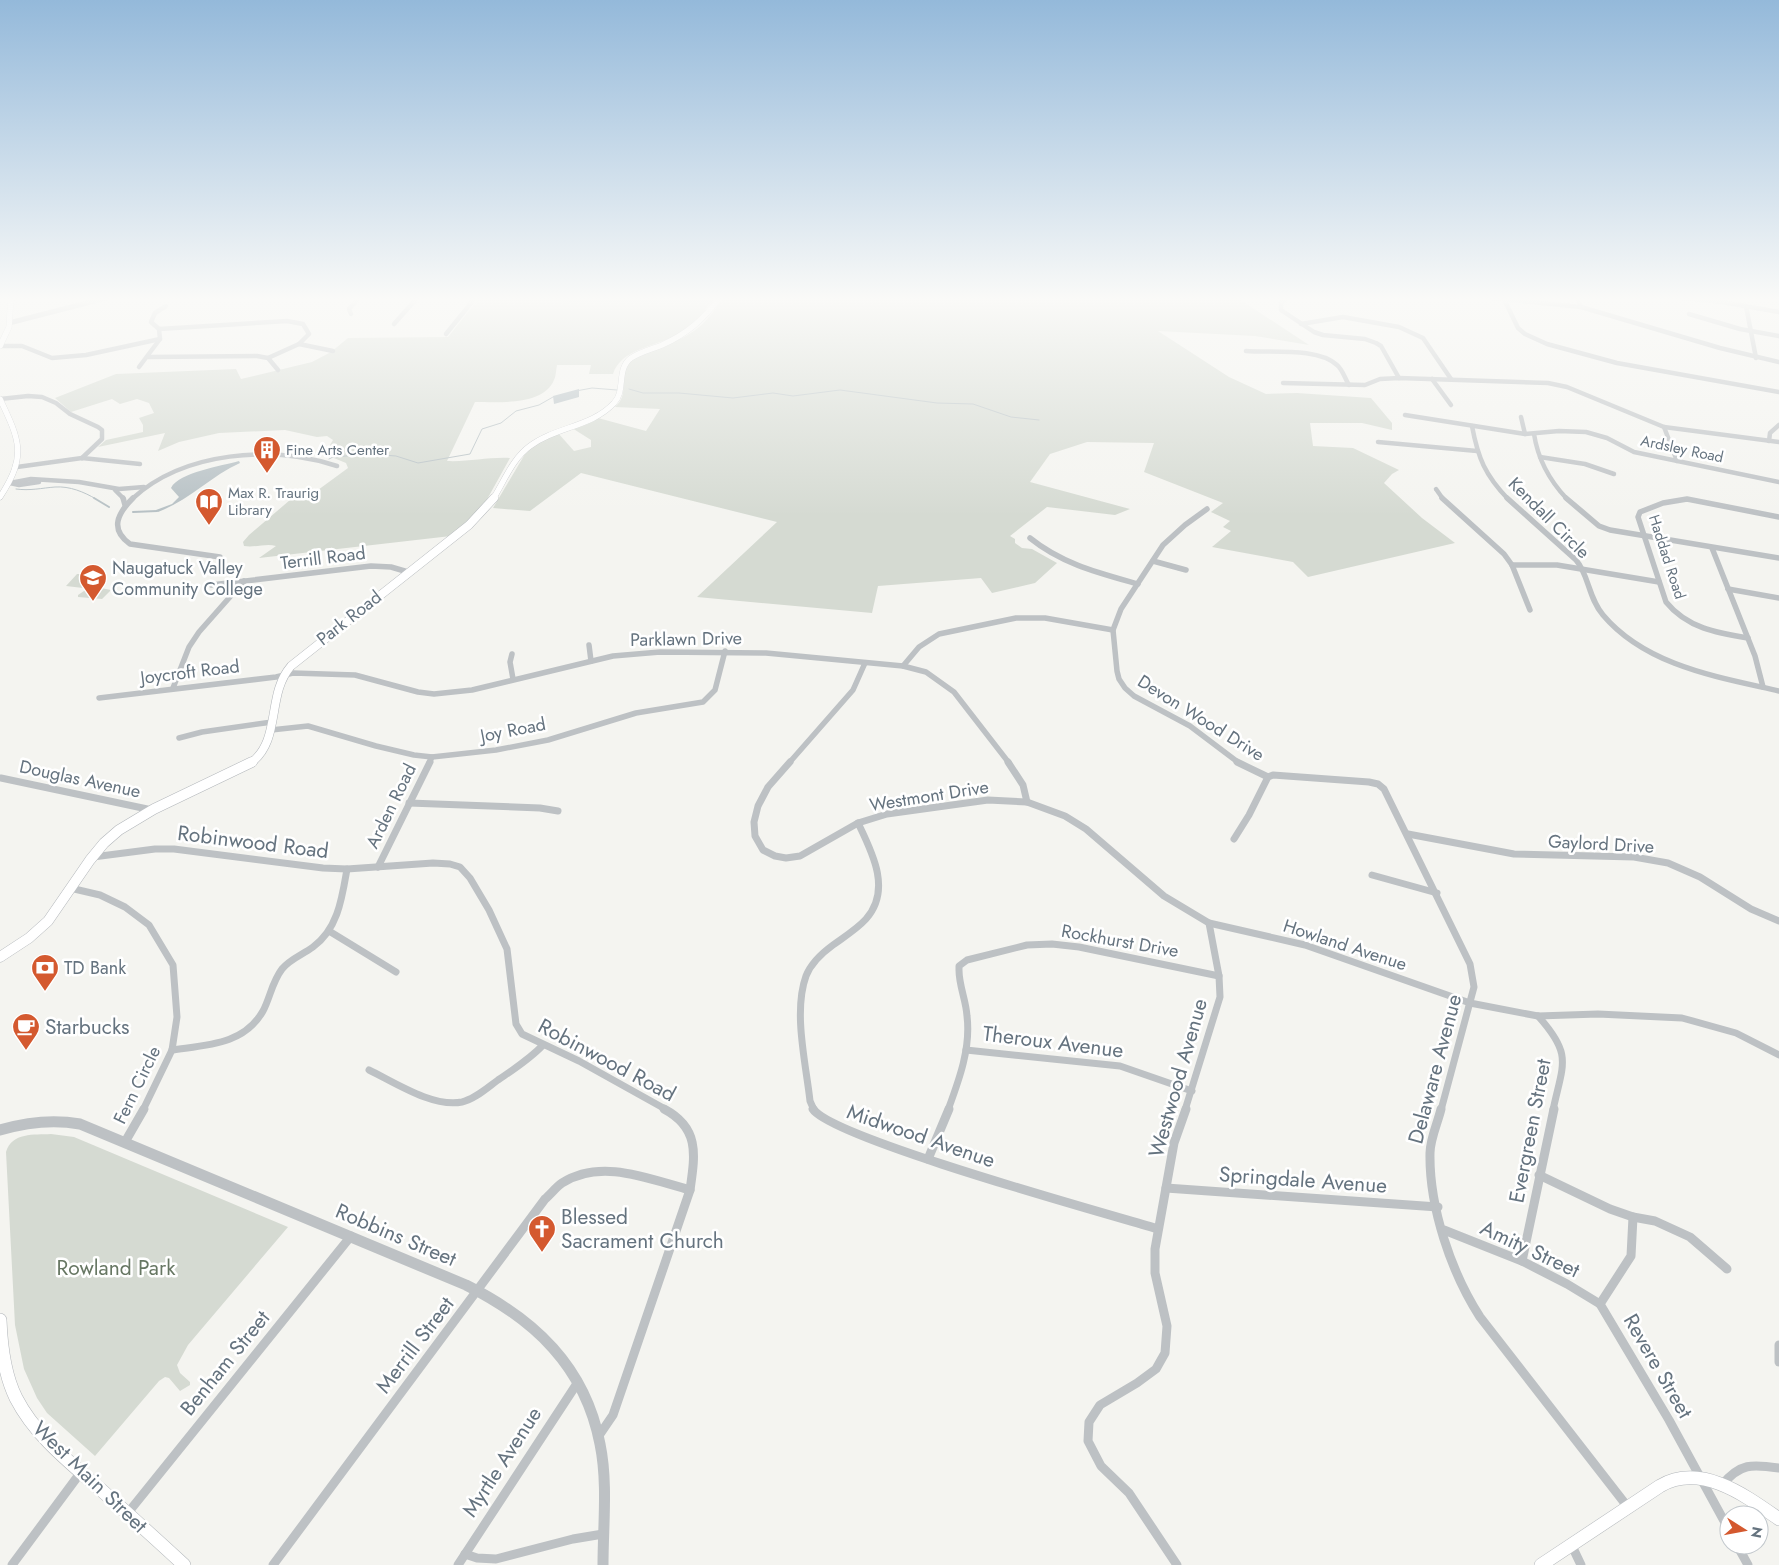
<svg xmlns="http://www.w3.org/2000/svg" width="1779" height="1565" font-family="Jost,sans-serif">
  <rect width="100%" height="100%" fill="#f4f4f0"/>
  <g fill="#d5dad2">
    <path d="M480 297H543L566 302H711C700 317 691 327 674 336 654 347 621 349 613 374H589L591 365H557C556 370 556 376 554 380 543 406 499 402 475 402L447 461C468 462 488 457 510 458L485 503 471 518 451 536 259 558 276 546C266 543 255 548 244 546L243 542 249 535 297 494 318 490 348 468 346 463 329 456 330 445 333 440 327 436 317 437 285 430 219 433 179 442 158 451 165 433 98 447 106 440 143 432V425L139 418 154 413 149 403 137 399 120 404 112 399 71 412 55 398 116 374 236 369 241 379 312 362 331 352 348 338 448 337Z"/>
    <path d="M724 297H1236L1309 345 1255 336 1158 331 1229 377 1266 394 1297 393 1371 398 1392 423V430L1362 423H1310L1313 446 1353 448 1399 470 1392 474 1384 483 1422 518 1455 543 1308 577 1293 562 1212 547 1231 531 1223 527 1230 521 1211 512 1223 503 1144 472 1154 443 1087 442 1050 454 1030 482 1130 509 1115 515 1047 507 1010 536 1015 539V543L1022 548 1032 549 1057 563 1035 583 992 593 981 578 878 586 872 613 697 597 777 522 581 473 530 511 493 508 525 454 533 446 558 433 574 451 591 447V440L572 428 598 418 646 431 660 409 615 407C632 392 615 376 630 362 638 354 651 351 662 347 695 334 704 326 724 297Z"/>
    <polygon points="77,574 98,574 92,580 84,581 90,583 83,588 66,586"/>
    <polygon points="101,588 111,590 102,599 78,597 78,595 87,589 98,590"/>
    <path d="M51 1134 74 1137 288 1227 188 1345 177 1365 180 1373 190 1382V1385L180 1391 169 1378 165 1377 159 1381 95 1456 47 1413 37 1398 24 1369 15 1325 6 1152C12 1132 34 1135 51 1134Z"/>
  </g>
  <g fill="#b6c0c4">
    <polygon points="579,389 579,397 554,404 553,396"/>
    <path d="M239 461 240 463C211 476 188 501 158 512L156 510 172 504 179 497 171 488C179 472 222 466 239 461Z"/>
  </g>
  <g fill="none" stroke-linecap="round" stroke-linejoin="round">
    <g stroke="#b6c0c4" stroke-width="1">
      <polyline points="629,389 643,393 679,393 733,398 773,393 793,396 840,390 937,403 973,404 1011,417 1039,420"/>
      <polyline points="576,391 592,388 617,390"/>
      <polyline points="329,459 333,457 370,454 396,456 418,463 470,454 482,429 501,423 516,411 539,405 553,397"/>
      <path d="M16 489C30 491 42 488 55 487 70 486 84 492 96 499"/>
    </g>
    <g stroke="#b6c0c4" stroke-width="2">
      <polyline points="94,498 109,507"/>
      <polyline points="133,512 157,511"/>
    </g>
    <defs>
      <g id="secondary-far3">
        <polyline points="0,346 9,327 11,297"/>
        <path d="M0 399C20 441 27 456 0 497"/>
        <path d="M493 499C504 482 512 459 530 446 555 427 592 427 614 403 626 391 616 369 631 358 640 352 652 349 662 345 687 334 704 319 720 297"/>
      </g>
      <path id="secondary-far2" d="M251 763C282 739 266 695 291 666L469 525 494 498"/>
      <polyline id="secondary-far1" points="0,957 29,938 48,921 90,860 104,843 119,830 154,809 252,762"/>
      <g id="secondary">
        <path d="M0 1320C1 1346 4 1374 16 1398 35 1435 68 1461 99 1488 127 1513 156 1539 184 1565"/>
        <path d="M1541 1565 1660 1486C1701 1462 1746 1496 1779 1519"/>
      </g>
    </defs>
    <use href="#secondary-far3" stroke="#b2b6ba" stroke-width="6"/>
    <use href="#secondary-far2" stroke="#b2b6ba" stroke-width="9"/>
    <use href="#secondary-far1" stroke="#b2b6ba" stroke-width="11"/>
    <use href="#secondary" stroke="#b2b6ba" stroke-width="14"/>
    <g stroke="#bdc1c4" stroke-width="4.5">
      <polyline points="1288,297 1281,303 1281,310 1314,332 1323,335 1365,339 1376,343 1381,346 1399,378"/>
      <polyline points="1481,297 1581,307 1720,348 1779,362"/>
      <polyline points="1576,297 1581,307"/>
      <polyline points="1671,297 1722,302 1779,312"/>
      <polyline points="1504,299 1518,328 1525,334 1547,344 1617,363 1779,392"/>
      <polyline points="11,300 19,297"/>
      <polyline points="1746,306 1756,358"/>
      <polyline points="351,314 349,309 360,297"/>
      <polyline points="1689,314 1740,329 1779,336"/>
      <polyline points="394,324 418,297"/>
      <polyline points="1301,324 1343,317 1399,327 1423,338 1451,379"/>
      <polyline points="159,329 287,321 303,324 309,334 299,344 268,358"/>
      <polyline points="446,334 476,297"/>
      <polyline points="299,344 333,351"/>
      <polyline points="0,346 22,346 52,358 86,355 160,339"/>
      <path d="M1246 351C1271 353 1318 347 1337 365 1343 370 1345 379 1349 385"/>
      <polyline points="148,357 257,356 268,358 278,370"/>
      <polyline points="139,367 160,339 159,329 151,322 155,313 166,306"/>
      <polyline points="1432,379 1451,405"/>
      <polyline points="1283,383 1365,385 1380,379 1399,378 1548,383 1567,387 1664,427 1779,442"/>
      <polyline points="0,399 28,396 42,397 56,403 70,414 98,427 102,430 102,439 82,458"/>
      <polyline points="1405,415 1525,434 1559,431 1586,432 1607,438 1634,452 1779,482"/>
      <polyline points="1521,417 1525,434"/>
      <path d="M1472 426C1478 458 1485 475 1508 499"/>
      <polyline points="1664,427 1677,461"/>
      <path d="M1534 434C1538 460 1549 480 1567 499"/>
      <polyline points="1769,441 1770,433 1779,425"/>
      <polyline points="1378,442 1477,451"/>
      <polyline points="1540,457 1585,464 1614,474"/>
      <polyline points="17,467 82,458 140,464"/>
      <polyline points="10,483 31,479 79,482 119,489 144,487"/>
      <polyline points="10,483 19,485 39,482"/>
      <polyline points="1436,489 1443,499"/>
      <polyline points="115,490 124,499"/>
      <path d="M132 499C184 451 272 445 337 466"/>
    </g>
    <g stroke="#bdc1c4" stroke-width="5.5">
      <polyline points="123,498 125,505"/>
      <path d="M133 498C118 513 109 529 130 544L220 557"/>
      <polyline points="1442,498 1504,554 1512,565 1530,610"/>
      <path d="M1507 498 1576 560C1589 575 1588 597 1603 615 1646 666 1718 677 1779 691"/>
      <polyline points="1566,498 1599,526 1610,530 1779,558"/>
      <polyline points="1207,509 1185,525 1163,545 1121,609 1113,630 1117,671 1119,679 1125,688 1134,696 1190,726 1239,763"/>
      <path d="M1030 538C1062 564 1099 573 1138 584"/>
      <polyline points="1712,548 1755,656 1763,687"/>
      <polyline points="1153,561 1186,570"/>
      <polyline points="1512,565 1557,565 1659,582"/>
      <polyline points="211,585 371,566 391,567 408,572"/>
      <polyline points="1728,589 1779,598"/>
      <path d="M1748 638C1717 633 1687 628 1666 602L1638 517 1640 512 1663 503 1687 499 1779 517"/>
      <polyline points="589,645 591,661"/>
      <polyline points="512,654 510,662 513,679"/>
      <polyline points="903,666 919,647 939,634 1016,618 1045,618 1113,630"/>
      <polyline points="173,688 189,647 199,632 244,581"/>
      <polyline points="99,698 276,677 293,673 355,675 418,692 434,694 472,690 613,656 660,652 766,653 903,666 926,672 954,692 1009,763"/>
      <polyline points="271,730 308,726 376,746 414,755 432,757 496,750 548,740 636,713 703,702 715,690 725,651"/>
      <polyline points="179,738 202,732 272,722"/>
      <polyline points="429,763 432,757"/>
      <polyline points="789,763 853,690 865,663"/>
    </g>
    <g stroke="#bdc1c4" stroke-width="7">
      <polyline points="790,762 768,787 758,806 754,822 755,836 763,850 775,856 786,858 800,856 858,823 887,814 988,800 1027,802 1065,816 1086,829 1164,896 1209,923 1305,945 1470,1003 1538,1016 1598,1014 1682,1018 1736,1033 1779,1055"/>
      <polyline points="1008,762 1023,785 1027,802"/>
      <polyline points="1237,762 1268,777"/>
      <polyline points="1,778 152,810"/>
      <polyline points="409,803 540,808 558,811"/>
      <polyline points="1408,834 1514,854 1634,857 1668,863 1700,877 1751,909 1779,921"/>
      <polyline points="1234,839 1249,815 1268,777 1273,775 1369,782 1378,784 1384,789 1470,964 1474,987 1441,1110"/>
      <polyline points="93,857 155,849 174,849 323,868 347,869 433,863 450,864 460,867 470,878 489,910 507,949 516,1024 522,1034 579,1061 667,1110"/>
      <polyline points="378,867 430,762"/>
      <polyline points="1372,875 1437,893"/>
      <polyline points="70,888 100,895 125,907 149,925 173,965 177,1017 172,1050 143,1110"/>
      <polyline points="329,931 396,972"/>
      <path d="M1538 1016C1573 1055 1563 1063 1553 1110"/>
      <path d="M172 1050C206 1045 244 1045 263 1011 270 998 272 982 282 969 290 959 302 955 313 947 338 929 342 898 347 869"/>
      <polyline points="966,1050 1120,1066 1192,1091"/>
      <path d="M369 1070C394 1082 433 1108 462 1102 475 1099 487 1088 498 1080 514 1069 530 1059 543 1045"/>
      <path d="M814 1110 810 1101C806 1064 793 1012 806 976 811 963 822 953 833 945 844 937 857 929 866 919 892 890 872 852 858 823"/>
      <path d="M948 1110C959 1080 971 1048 967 1016 966 1000 959 986 959 970V966L967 960 1027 945 1052 944 1079 947 1219 976"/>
      <polyline points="1185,1110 1220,997 1219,976 1209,923"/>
    </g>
    <g stroke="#bdc1c4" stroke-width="9">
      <path d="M813 1109C831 1138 1108 1214 1158 1229"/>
      <path d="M1441 1109C1438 1122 1430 1139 1430 1153 1429 1207 1451 1272 1480 1317L1627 1506"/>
      <polyline points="125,1142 144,1109"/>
      <polyline points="928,1159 949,1109"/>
      <polyline points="1539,1175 1610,1209 1633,1217 1655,1221 1690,1237 1727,1269"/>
      <polyline points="1166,1188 1438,1207"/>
      <polyline points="1633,1217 1631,1256 1600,1304 1669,1420 1729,1530"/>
      <polyline points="1444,1230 1522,1261 1567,1284 1600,1304"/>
      <polyline points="1522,1261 1554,1109"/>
      <polyline points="1779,1345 1779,1362"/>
      <path d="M598 1437 613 1415 690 1190C695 1155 700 1128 664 1109"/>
      <path d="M1722 1485C1740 1463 1752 1464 1779 1468"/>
      <polyline points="127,1514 351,1236"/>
      <polyline points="1737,1545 1748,1565"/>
      <polyline points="1572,1546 1581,1565"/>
      <polyline points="465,1554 477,1558 496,1559 573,1539 603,1534"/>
      <polyline points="12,1565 81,1472"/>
      <path d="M273 1565 545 1199C551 1194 556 1187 562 1183 601 1158 649 1179 690 1190"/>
      <polyline points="458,1565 578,1382"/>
      <polyline points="1177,1565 1129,1493 1101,1466 1088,1441 1089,1422 1100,1405 1137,1383 1156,1369 1165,1353 1167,1326 1155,1273 1155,1249 1174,1143 1186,1109"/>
    </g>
    <g stroke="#bdc1c4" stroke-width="5">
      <polyline points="551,297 571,300 718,300"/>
      <polyline points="9,323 110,297"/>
    </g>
    <path stroke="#bdc1c4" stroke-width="11" d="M0 1130C27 1122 53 1119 80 1124L466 1285C534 1319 585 1366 600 1444 608 1483 603 1525 603 1565"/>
    <use href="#secondary-far3" stroke="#fff" stroke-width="5.5"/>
    <use href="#secondary-far2" stroke="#fff" stroke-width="8"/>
    <use href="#secondary-far1" stroke="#fff" stroke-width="10"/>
    <use href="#secondary" stroke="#fff" stroke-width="13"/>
  </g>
  <linearGradient id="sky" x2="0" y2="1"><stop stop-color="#94b9da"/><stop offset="0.58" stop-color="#fafaf8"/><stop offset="1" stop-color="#fafaf8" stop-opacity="0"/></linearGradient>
  <rect width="1779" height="516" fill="url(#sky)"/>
  <defs>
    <symbol id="building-pin" viewBox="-11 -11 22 30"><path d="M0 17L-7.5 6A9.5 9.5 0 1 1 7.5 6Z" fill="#d4592f" stroke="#fff"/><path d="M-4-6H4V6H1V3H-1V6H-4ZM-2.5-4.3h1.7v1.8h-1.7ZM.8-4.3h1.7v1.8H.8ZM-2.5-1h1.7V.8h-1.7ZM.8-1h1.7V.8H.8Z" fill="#fff"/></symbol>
    <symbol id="library-pin" viewBox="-11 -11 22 30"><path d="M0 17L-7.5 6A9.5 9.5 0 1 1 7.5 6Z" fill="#d4592f" stroke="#fff"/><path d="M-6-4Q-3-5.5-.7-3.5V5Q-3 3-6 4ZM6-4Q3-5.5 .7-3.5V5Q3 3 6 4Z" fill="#fff"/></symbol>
    <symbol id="university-pin" viewBox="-11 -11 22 30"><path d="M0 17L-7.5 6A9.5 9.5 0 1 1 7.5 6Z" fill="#d4592f" stroke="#fff"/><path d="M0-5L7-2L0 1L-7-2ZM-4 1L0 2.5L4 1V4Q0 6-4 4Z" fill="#fff"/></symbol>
    <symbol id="bank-pin" viewBox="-11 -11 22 30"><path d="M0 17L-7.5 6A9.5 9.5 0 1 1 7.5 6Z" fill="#d4592f" stroke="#fff"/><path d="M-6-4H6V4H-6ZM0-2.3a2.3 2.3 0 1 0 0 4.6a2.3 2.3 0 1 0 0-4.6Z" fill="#fff"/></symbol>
    <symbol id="cafe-pin" viewBox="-11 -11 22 30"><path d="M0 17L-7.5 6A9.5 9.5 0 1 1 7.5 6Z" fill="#d4592f" stroke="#fff"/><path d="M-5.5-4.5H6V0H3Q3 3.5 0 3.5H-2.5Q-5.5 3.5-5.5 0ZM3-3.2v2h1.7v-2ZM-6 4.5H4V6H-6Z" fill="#fff"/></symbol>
    <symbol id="church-pin" viewBox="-11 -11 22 30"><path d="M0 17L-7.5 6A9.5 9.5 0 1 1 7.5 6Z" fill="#d4592f" stroke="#fff"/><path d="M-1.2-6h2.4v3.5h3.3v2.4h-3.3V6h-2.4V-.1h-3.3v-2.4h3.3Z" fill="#fff"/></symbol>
  </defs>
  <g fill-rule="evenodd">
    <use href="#building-pin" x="251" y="434" width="32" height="43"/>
    <use href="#library-pin" x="193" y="486" width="32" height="43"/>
    <use href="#university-pin" x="77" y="562" width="32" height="43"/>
    <use href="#bank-pin" x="29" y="952" width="32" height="43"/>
    <use href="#cafe-pin" x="10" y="1011" width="32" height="43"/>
    <use href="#church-pin" x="526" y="1213" width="32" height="43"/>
  </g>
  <g text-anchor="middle" stroke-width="5" stroke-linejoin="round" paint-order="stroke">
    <g font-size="15" fill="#65737f" stroke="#fff">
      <text transform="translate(1682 449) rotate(12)" y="5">Ardsley Road</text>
      <text transform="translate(1667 557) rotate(72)" y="5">Haddad Road</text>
    </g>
    <g font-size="15" fill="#65737f" stroke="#fff" text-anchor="start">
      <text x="286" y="455">Fine Arts Center</text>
      <text x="228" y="498">Max R. Traurig<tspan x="228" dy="17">Library</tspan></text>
    </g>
    <g font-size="18" fill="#65737f" stroke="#fff">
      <text transform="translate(1549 518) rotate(45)" y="6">Kendall Circle</text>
      <text transform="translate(323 558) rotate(-7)" y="6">Terrill Road</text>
      <text transform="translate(349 618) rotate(-38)" y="6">Park Road</text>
      <text transform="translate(686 639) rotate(-1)" y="6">Parklawn Drive</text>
      <text transform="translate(190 672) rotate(-7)" y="6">Joycroft Road</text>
      <text transform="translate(1201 718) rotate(32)" y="6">Devon Wood Drive</text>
      <text transform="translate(513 730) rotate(-11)" y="6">Joy Road</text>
      <text transform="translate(80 779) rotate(12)" y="6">Douglas Avenue</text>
      <text transform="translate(929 796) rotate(-9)" y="6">Westmont Drive</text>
      <text transform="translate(391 806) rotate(-64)" y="6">Arden Road</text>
      <text transform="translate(1601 844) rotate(3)" y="6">Gaylord Drive</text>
      <text transform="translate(1120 941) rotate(10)" y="6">Rockhurst Drive</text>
      <text transform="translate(1345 945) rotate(18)" y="6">Howland Avenue</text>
      <text transform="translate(137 1085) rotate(-64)" y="6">Fern Circle</text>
    </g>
    <g font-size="18" fill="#65737f" stroke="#fff" text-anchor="start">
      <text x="112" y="574">Naugatuck Valley<tspan x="112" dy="21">Community College</tspan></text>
      <text x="64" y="974">TD Bank</text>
    </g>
    <g font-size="21" fill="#65737f" stroke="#fff">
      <text transform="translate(253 842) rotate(7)" y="7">Robinwood Road</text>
      <text transform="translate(1053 1042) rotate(7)" y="7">Theroux Avenue</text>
      <text transform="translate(607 1060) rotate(28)" y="7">Robinwood Road</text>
      <text transform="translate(1435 1069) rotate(-75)" y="7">Delaware Avenue</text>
      <text transform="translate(1178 1078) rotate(-74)" y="7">Westwood Avenue</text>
      <text transform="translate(1530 1131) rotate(-79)" y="7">Evergreen Street</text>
      <text transform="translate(921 1136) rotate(19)" y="7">Midwood Avenue</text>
      <text transform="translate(1303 1180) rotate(4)" y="7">Springdale Avenue</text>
      <text transform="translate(396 1235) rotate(23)" y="7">Robbins Street</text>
      <text transform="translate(1530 1249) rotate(25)" y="7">Amity Street</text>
      <text transform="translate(415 1345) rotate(-53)" y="7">Merrill Street</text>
      <text transform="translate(225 1363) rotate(-51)" y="7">Benham Street</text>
      <text transform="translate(1658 1366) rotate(60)" y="7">Revere Street</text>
      <text transform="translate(502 1462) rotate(-57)" y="7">Myrtle Avenue</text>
      <text transform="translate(90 1477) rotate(44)" y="7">West Main Street</text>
    </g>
    <g font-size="21" fill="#65737f" stroke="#fff" text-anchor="start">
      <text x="45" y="1034">Starbucks</text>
      <text x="561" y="1224">Blessed<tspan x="561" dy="24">Sacrament Church</tspan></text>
    </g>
    <g font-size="21" fill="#677763" stroke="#fff">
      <text x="116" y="1275">Rowland Park</text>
    </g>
  </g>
  <g transform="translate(1744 1530) rotate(101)"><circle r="24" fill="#ffffff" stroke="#c1c7cc"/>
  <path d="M0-4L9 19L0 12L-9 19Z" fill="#d4592f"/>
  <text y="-8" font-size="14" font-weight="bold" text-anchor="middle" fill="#65737f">N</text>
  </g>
</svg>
